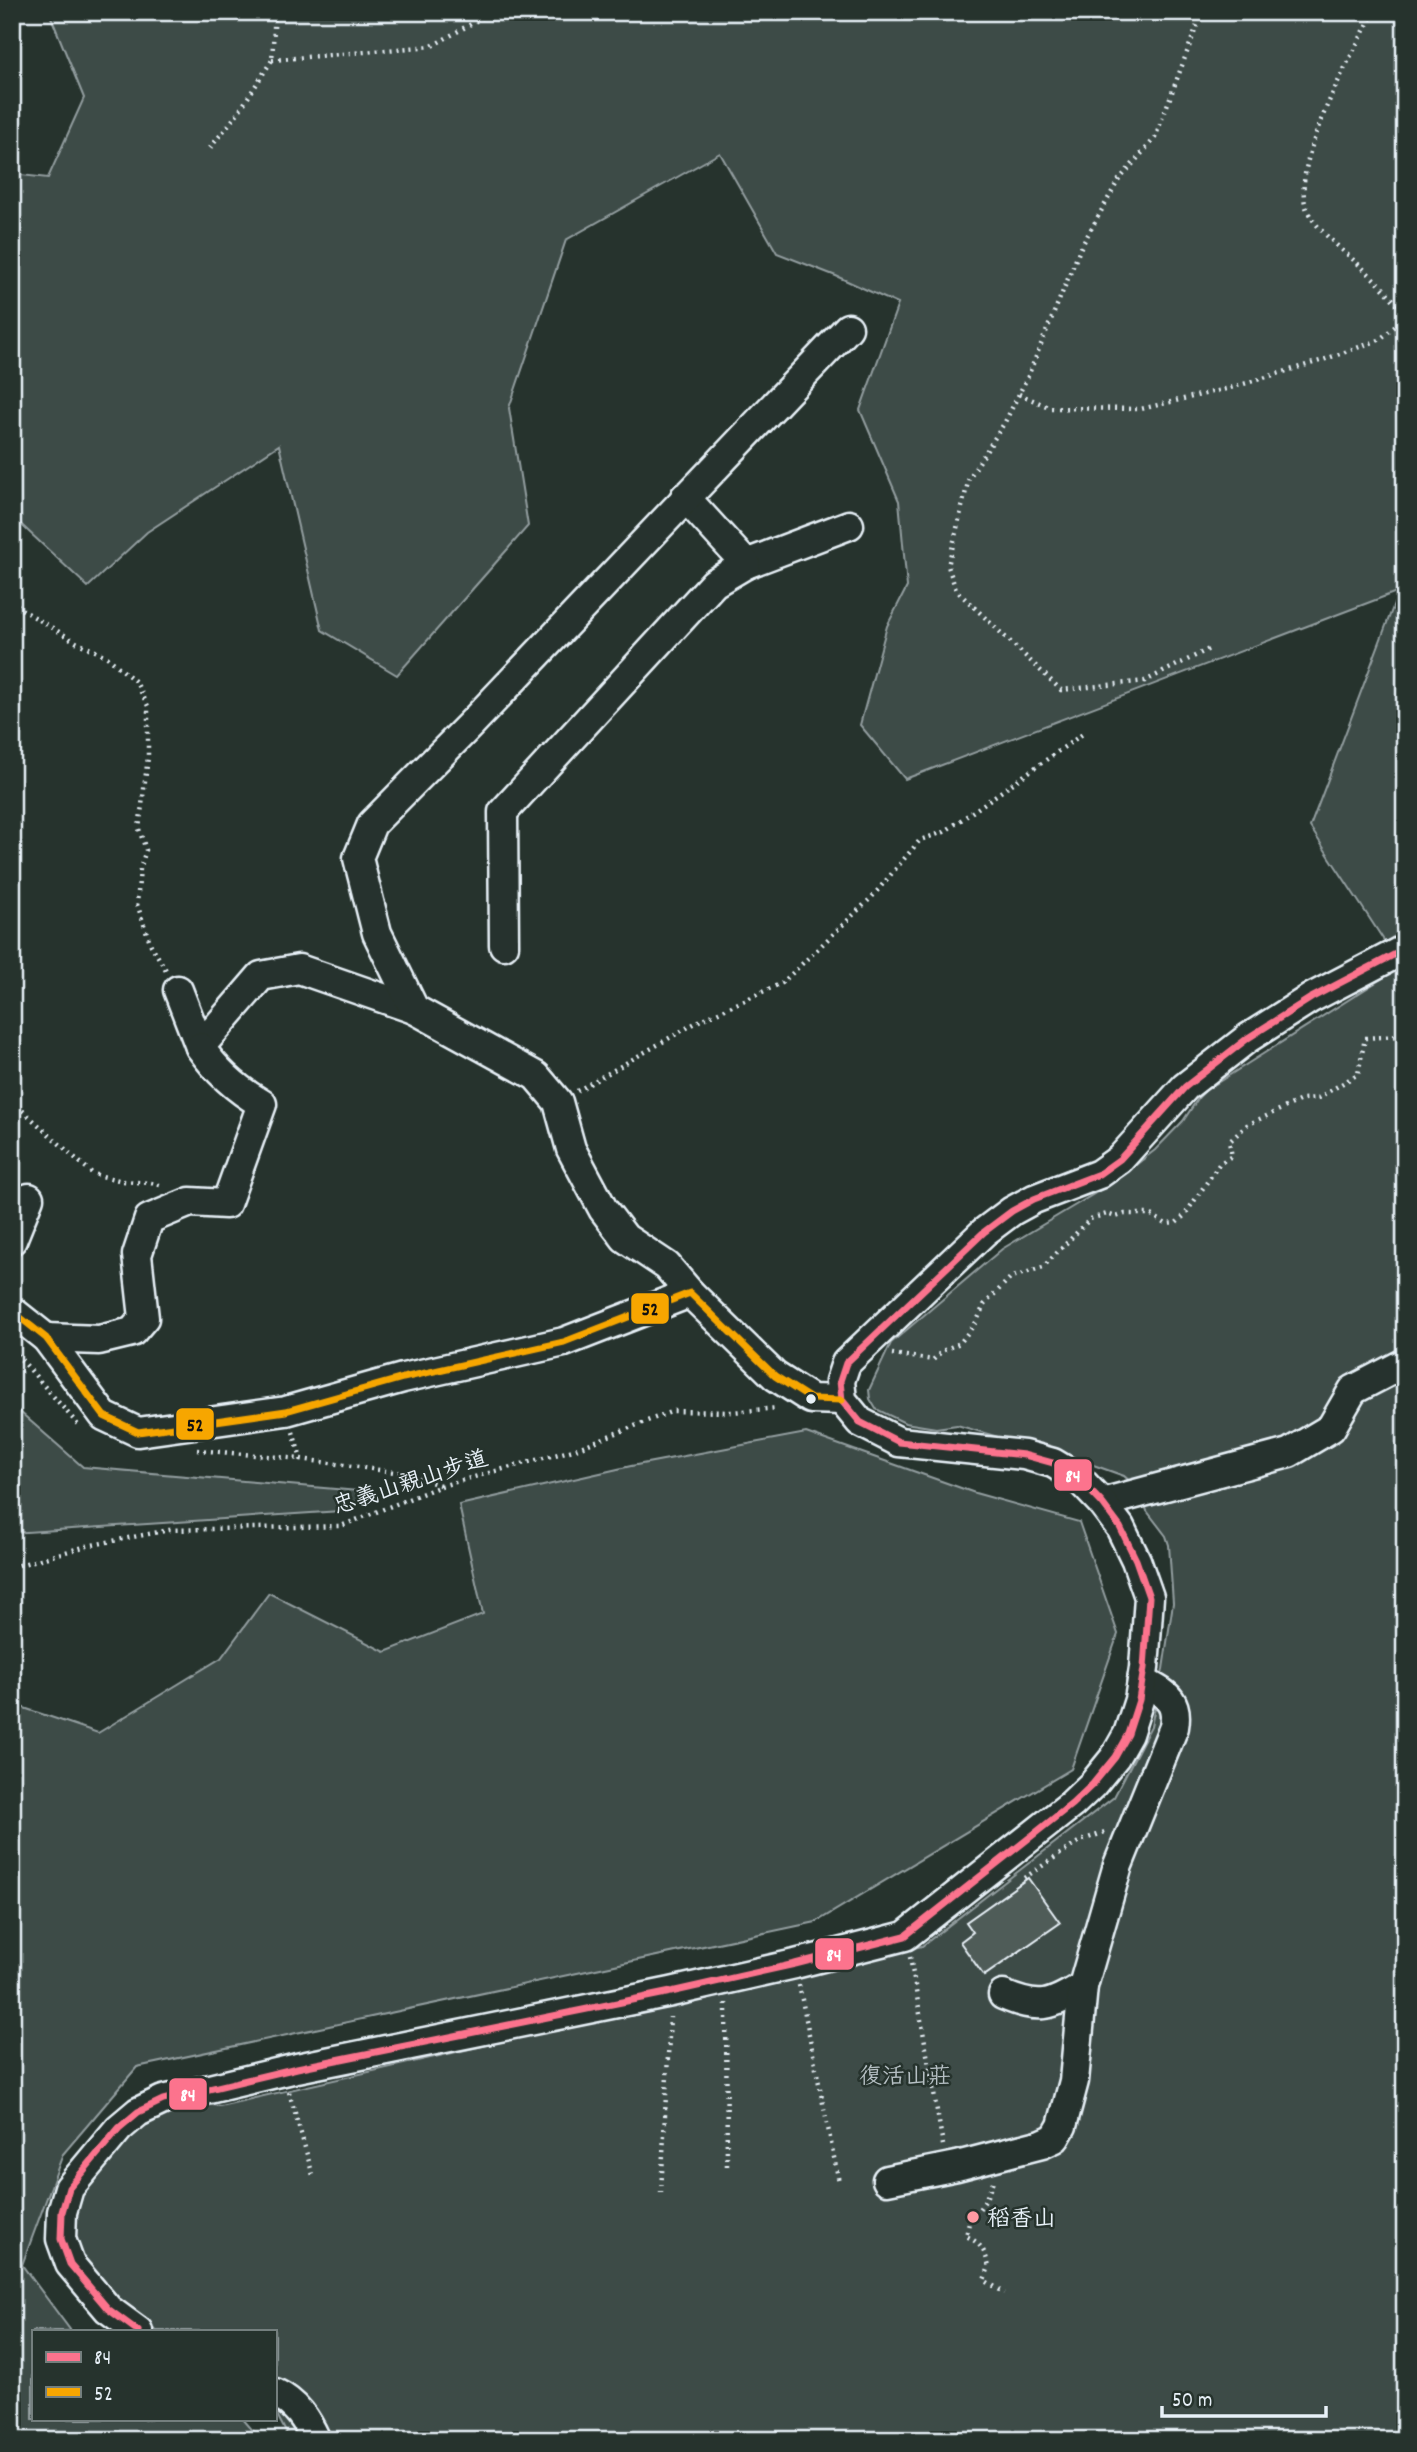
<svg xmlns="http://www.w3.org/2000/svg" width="1417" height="2452" font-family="Dekko,'LXGW WenKai TC',sans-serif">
  <rect width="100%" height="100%" fill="#26332d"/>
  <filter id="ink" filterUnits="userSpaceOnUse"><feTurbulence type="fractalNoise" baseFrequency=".0143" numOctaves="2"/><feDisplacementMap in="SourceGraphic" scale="14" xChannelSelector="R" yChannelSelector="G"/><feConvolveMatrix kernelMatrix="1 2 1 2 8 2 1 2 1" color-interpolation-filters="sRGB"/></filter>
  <g filter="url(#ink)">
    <g fill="#3e4b47" stroke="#939ea0" stroke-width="2">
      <polygon points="49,12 1405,12 1405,930 1385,942 1310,827 1399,591 905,779 860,725 887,626 907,587 899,501 860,410 898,304 836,276 777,253 720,153 566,240 509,408 528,526 397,675 322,630 279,445 147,532 88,587 12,516 12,174 48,178 84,98"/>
      <polygon points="1405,964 1405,2440 290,2440 275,2411 275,2331 156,2331 120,2309 75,2247 75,2228 81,2190 141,2118 167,2099 220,2106 922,1946 1114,1797 1151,1726 1163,1669 1173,1603 1169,1545 1166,1536 1147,1511 1141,1491 1124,1476 1085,1462 957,1425 936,1428 905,1423 876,1409 870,1399 869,1390 891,1343 1002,1249 1114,1182 1155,1150 1183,1121 1199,1097 1206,1090"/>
      <polygon points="12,1405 83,1467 370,1492 341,1511 12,1533"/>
      <polygon points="806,1433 975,1493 1079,1522 1118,1634 1071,1769 816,1922 137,2067 63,2154 22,2265 71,2331 33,2331 33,2419 243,2419 261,2440 12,2440 12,1704 98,1733 221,1658 269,1593 385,1652 483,1614 459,1505 631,1466"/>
    </g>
    <polygon fill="#505c59" stroke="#e8f1f8" stroke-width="2" points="1028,1878 1060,1923 984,1976 960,1942 973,1932 966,1922"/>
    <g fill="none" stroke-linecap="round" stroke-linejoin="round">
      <defs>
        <g id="minor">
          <polyline points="746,564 849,525"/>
          <polyline points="504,945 503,812 714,583 746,564 685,497"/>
          <polyline points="178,990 200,1047 261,976 299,969 414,1009"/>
          <polyline points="12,1240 29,1198"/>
          <polyline points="690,1293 667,1266 625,1238 603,1209 571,1149 558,1102 536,1076 414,1009 377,933 358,858 372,824 470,725 848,328"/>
          <polyline points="12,1311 46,1338 104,1416 138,1432 286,1411 403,1378 564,1342 690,1293 775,1376 811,1399 842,1400"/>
          <path d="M46 1338 99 1340 132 1332 144 1318 137 1255 149 1219 190 1202 226 1204 262 1104C236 1089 217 1072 200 1047"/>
          <polyline points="1102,1503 1289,1453 1331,1428 1353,1390 1405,1363"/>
          <path d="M1003 1995C1039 2010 1050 2007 1083 1986"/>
          <path d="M887 2180 957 2166 1042 2144 1055 2138 1062 2126 1074 2081 1083 1986 1118 1865 1174 1727C1179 1698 1165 1694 1142 1681"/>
          <polyline points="138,2331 108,2309 70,2264 61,2239 62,2212 69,2188 119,2128 138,2112 163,2100 297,2068 671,1992 795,1964 905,1936 1072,1804 1093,1784 1115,1757 1128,1734 1139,1700 1144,1668 1149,1597 1136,1560 1120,1527 1102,1503 1078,1478 1053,1463 1024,1455 899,1442 860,1422 842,1400 840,1381 846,1363 984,1232 1012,1211 1034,1199 1099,1174 1120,1159 1185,1087 1248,1038 1311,998 1405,949"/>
          <path d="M275 2393C296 2403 307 2420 316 2440"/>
        </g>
      </defs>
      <use href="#minor" stroke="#e8f1f8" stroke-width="33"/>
      <g stroke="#e8f1f8" stroke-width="4.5" stroke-dasharray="2 5" stroke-linecap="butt">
        <polyline points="1202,12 1155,138 1118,181 1081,247 1028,376 1005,422 969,478 948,566 956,590 1061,690 1145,681 1209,649"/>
        <path d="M1374 12C1352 54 1291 161 1306 207 1314 231 1354 258 1372 277 1384 288 1394 301 1405 313"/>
        <polyline points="272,60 432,46 492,12"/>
        <polyline points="210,148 238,113 272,60 275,12"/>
        <polyline points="1019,394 1051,408 1141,409 1230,388 1320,361 1379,340 1405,318"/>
        <polyline points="12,599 21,609 76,642 106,656 136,682 148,706 148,757 139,829 146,850 140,869 137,904 151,945 166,970"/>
        <polyline points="577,1091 699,1021 782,983 872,897 920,840 944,832 1084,733"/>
        <polyline points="12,1101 93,1174 123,1181 151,1183 164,1186"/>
        <polyline points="12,1349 80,1427"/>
        <polyline points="892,1354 933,1360 942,1351 960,1343 977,1321 984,1305 1010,1278 1043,1267 1090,1219 1107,1214 1116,1217 1125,1214 1150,1214 1166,1224 1176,1223 1184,1216 1220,1163 1232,1156 1229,1142 1247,1125 1303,1099 1318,1098 1358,1074 1365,1038 1400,1036 1405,1026"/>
        <polyline points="293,1432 301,1459 401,1473 440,1485"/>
        <polyline points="197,1450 301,1459"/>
        <polyline points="12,1567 87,1546 169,1530 341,1526 441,1486 573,1450 673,1411 732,1412 778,1408"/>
        <polyline points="1024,1878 1080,1841 1105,1832"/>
        <polyline points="910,1957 943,2145"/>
        <polyline points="799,1985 839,2182"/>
        <polyline points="726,2003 727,2168"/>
        <polyline points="289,2092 314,2179"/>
        <path d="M993 2182 985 2201 969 2223 966 2236C981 2243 985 2251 989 2267L984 2280 1005 2293"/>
        <polyline points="661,2193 670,2017"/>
      </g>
      <use href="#minor" stroke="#26332d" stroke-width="28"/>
      <defs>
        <polyline id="bus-1" points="138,2331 108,2309 70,2264 61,2239 62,2212 69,2188 119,2128 138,2112 163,2100 297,2068 671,1992 795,1964 905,1936 1072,1804 1093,1784 1115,1757 1128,1734 1139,1700 1144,1668 1149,1597 1136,1560 1120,1527 1102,1503 1078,1478 1053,1463 1024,1455 899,1442 860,1422 842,1400 840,1381 846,1363 984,1232 1012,1211 1034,1199 1099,1174 1120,1159 1185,1087 1248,1038 1311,998 1405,949"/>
        <polyline id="bus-2" points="12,1311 46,1338 104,1416 138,1432 286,1411 403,1378 564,1342 690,1293 775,1376 811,1399 842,1400"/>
      </defs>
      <use href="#bus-1" stroke="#26332d" stroke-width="12"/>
      <use href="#bus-2" stroke="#26332d" stroke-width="12"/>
      <use href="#bus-1" stroke="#fc738d" stroke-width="7"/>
      <use href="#bus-2" stroke="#f7a600" stroke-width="7"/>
    </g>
  </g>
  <circle fill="#e8f1f8" stroke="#26332d" stroke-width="2.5" cx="811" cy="1399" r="6"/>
  <circle fill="#ff9aa2" stroke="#26332d" stroke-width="2.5" cx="973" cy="2217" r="7"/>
  <g text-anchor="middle" stroke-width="5" stroke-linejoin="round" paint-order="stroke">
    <g font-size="23" fill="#e8f1f8" stroke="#26332d">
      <text transform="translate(410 1481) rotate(-18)" y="8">忠義山親山步道</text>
    </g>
    <g font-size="23" fill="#b5bfc3" stroke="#26332d">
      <text x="905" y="2083">復活山莊</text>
    </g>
    <g font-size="23" fill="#e8f1f8" stroke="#26332d" text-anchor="start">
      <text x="987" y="2225">稻香山</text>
    </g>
  </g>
  <g stroke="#26332d" stroke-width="2.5">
    <rect x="630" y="1292" width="40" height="33" rx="7" fill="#f7a600"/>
    <rect x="175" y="1407" width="40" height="34" rx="7" fill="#f7a600"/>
    <rect x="1053" y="1458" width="40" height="34" rx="7" fill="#fc738d"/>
    <rect x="814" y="1937" width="41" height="34" rx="7" fill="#fc738d"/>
    <rect x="168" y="2077" width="40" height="34" rx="7" fill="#fc738d"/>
  </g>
  <g font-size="19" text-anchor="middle" font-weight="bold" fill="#fff">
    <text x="1073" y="1482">84</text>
    <text x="834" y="1961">84</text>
    <text x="188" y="2101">84</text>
  </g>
  <g font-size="19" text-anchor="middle" font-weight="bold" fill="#111">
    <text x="650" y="1315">52</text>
    <text x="195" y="1431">52</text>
  </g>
  <rect width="1417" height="2452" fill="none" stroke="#26332d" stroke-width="42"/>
  <rect x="21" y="21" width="1375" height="2410" fill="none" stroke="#e8f1f8" stroke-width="2.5" filter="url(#ink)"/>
  <rect x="32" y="2330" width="245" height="91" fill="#26332d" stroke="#747f7e" stroke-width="2"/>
  <rect x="46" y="2352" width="35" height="10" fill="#fc738d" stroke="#747f7e" stroke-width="2"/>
  <text x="94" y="2364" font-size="21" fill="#e8f1f8">84</text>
  <rect x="46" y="2387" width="35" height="10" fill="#f7a600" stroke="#747f7e" stroke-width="2"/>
  <text x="94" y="2400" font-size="21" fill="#e8f1f8">52</text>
  <path d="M1162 2406v10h164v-10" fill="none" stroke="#e8f1f8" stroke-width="3.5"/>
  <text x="1172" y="2406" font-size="21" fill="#e8f1f8" stroke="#26332d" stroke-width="5" paint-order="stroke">50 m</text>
</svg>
